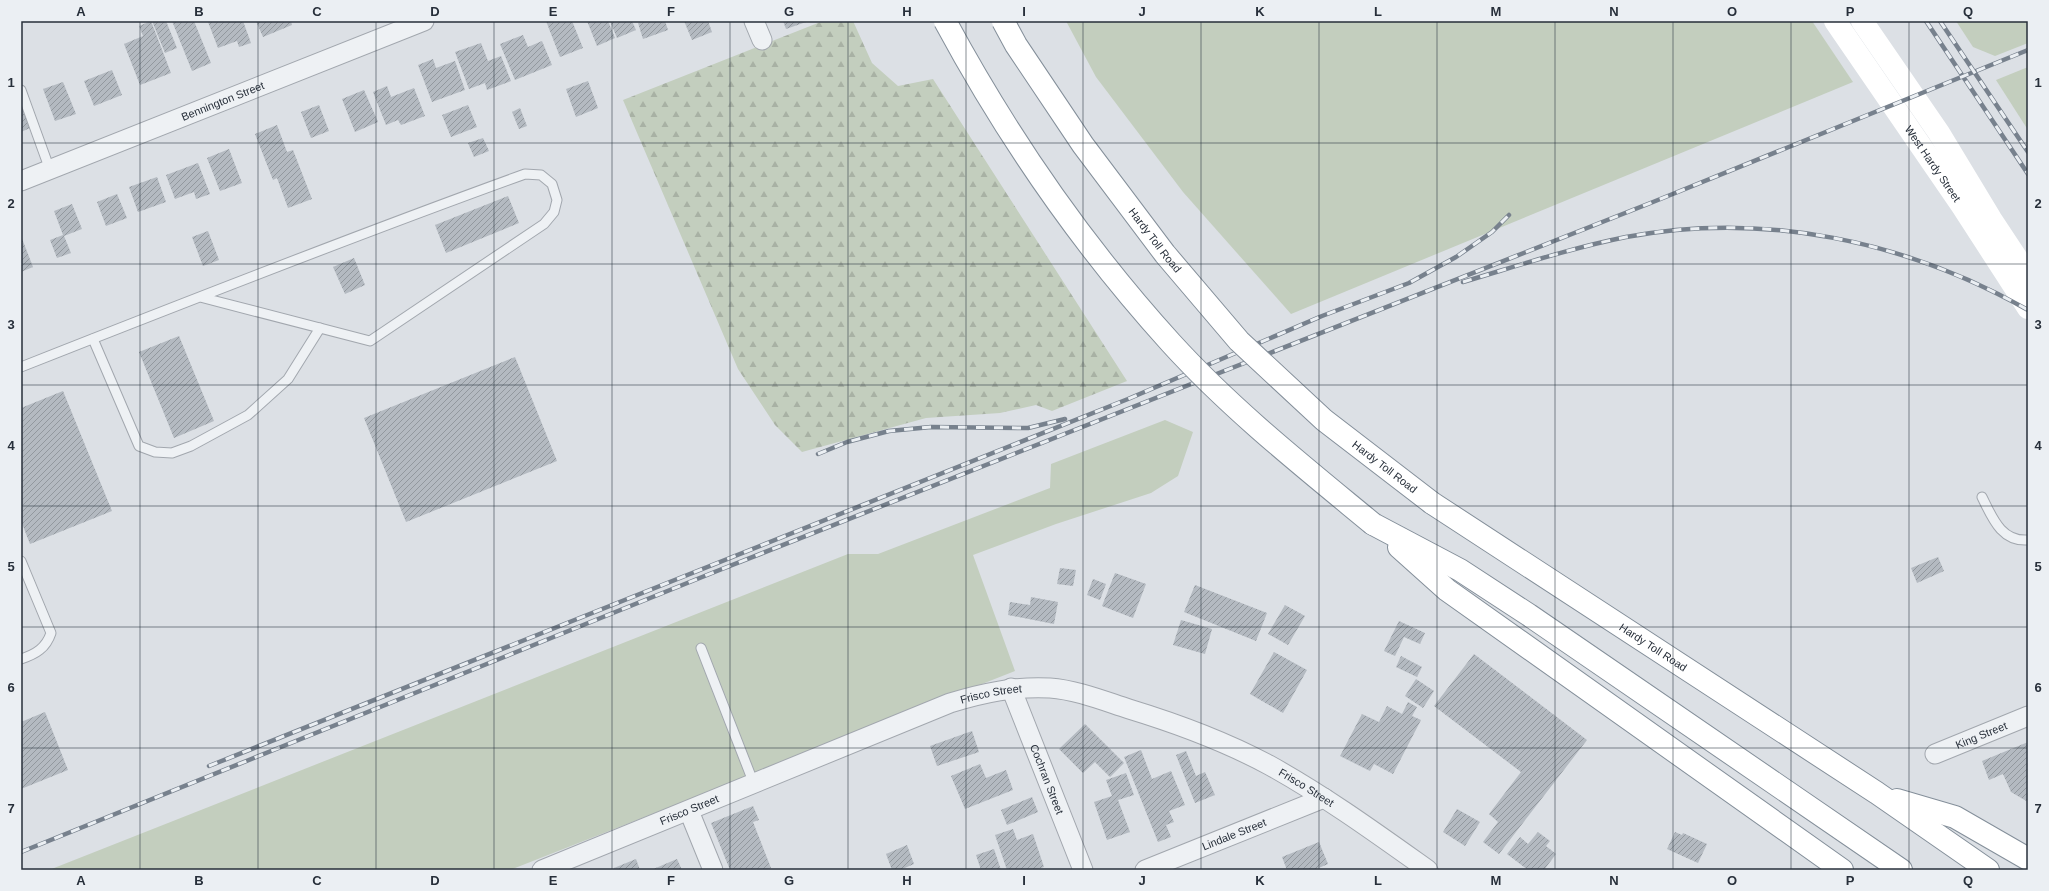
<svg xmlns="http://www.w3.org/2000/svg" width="2049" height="891" font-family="Helvetica,sans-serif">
  <defs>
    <pattern id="forest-firs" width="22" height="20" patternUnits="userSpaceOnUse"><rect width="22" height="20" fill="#c3cebe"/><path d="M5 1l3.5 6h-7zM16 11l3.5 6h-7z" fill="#a8b1a4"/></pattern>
    <pattern id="building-hatch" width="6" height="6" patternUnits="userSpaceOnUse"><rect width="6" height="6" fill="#b4bac1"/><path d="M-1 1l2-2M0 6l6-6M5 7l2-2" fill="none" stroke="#92989e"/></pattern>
  </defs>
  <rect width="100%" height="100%" fill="#dce0e5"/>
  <g fill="#c3cebe">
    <polygon points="1066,21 1812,21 1853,82 1291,314 1183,192 1096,77"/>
    <polygon points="1956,21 2028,21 2028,43 1995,56 1973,47"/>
    <polygon points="2028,67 2028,130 1996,80"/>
    <polygon points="1165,420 1193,432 1178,476 1151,493 1056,524 973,555 1015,671 510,870 49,870 848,554 878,554 1050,488 1051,464"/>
  </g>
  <polygon fill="url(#forest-firs)" points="823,21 853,21 872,63 898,86 933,79 1127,381 1052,411 1036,405 1000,413 926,418 802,452 775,425 738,369 623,100"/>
  <g fill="url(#building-hatch)">
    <polygon points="151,21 171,73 140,85 124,44 143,36 139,26"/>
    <polygon points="152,21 166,21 177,48 165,53"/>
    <polygon points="172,21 194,21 211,63 192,71"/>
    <polygon points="212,21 243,21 251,43 239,47 237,41 218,48 208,22"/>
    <polygon points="256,21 291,21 292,25 263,37"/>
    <polygon points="546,21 572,21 583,48 560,57"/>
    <polygon points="587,21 608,21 615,38 597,46"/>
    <polygon points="610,21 632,21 636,30 617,38"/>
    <polygon points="642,21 665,21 668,30 643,39 638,23"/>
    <polygon points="684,21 708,21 712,32 692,40"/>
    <polygon points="783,21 809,21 786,29"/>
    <polygon points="523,35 528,47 542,41 552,65 515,80 500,44"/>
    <polygon points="481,43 488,61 501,56 511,81 487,90 485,83 469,89 455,52"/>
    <polygon points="433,59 436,68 455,61 465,90 432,102 418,65"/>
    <polygon points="112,70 122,95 94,106 84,81"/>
    <polygon points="588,81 598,108 576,117 566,89"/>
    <polygon points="63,82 76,114 55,121 43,89"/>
    <polygon points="387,86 391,97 414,88 425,116 401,125 398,120 386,125 373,92"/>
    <polygon points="364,90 378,122 355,132 342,99"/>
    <polygon points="21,104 30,128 21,132"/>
    <polygon points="319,105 329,131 311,138 301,112"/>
    <polygon points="468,105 477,127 451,137 442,115"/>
    <polygon points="520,108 527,126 519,129 512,112"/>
    <polygon points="277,125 287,152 293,150 312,199 288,208 277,178 273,180 255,134"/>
    <polygon points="483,138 489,151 474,157 468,143"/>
    <polygon points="229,149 242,183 220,191 207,158"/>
    <polygon points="198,163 210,194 196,199 194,192 175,199 166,175"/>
    <polygon points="157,177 166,202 138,212 129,187"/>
    <polygon points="117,194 127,218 106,226 97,202"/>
    <polygon points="508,196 519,223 446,253 435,225"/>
    <polygon points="72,204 82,229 64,236 71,253 57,258 50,240 63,235 54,211"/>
    <polygon points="208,231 219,260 203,266 192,237"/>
    <polygon points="21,236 33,267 21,272"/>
    <polygon points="354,258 365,285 345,294 333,267"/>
    <polygon points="179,336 214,421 174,438 139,352"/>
    <polygon points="515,357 557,461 406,522 364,418"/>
    <polygon points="63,391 112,511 30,544 21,521 21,408"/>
    <polygon points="1938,557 1944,571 1917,583 1911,568"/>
    <polygon points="1060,568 1076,570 1073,586 1057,584"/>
    <polygon points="1115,573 1146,584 1133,618 1102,606"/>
    <polygon points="1093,579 1106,584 1100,600 1087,595"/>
    <polygon points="1195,585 1267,613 1256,641 1184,612"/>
    <polygon points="1031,597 1058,602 1054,624 1008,615 1010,602 1030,605"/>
    <polygon points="1285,605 1305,616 1288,645 1268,634"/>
    <polygon points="1181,620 1212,629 1205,654 1173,645"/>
    <polygon points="1399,621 1425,633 1420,644 1404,637 1395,656 1384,651"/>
    <polygon points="1274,652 1307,670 1283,713 1250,694"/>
    <polygon points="1474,654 1587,740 1499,854 1483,842 1498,822 1489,814 1521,772 1434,706"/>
    <polygon points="1401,656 1422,667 1417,677 1396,667"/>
    <polygon points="1416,679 1434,691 1423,708 1405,696"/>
    <polygon points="1408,702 1417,707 1412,716 1421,720 1393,774 1374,764 1370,771 1340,756 1362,714 1379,722 1387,706 1402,714"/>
    <polygon points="45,712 68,770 21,789 21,722"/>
    <polygon points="1085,724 1124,763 1110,777 1095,762 1083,773 1059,749"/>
    <polygon points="972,731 979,752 937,766 930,746"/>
    <polygon points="2028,742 2028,802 2011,792 2003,774 1989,780 1982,761"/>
    <polygon points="1141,750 1152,779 1171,771 1185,805 1169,811 1174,822 1166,825 1171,837 1158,842 1124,757"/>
    <polygon points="1186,751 1196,776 1205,772 1215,795 1195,803 1176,755"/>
    <polygon points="980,764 986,778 1006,770 1013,790 965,809 951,776"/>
    <polygon points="1126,773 1134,795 1118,800 1130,832 1107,840 1094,802 1112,796 1106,780"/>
    <polygon points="1032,797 1038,812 1007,825 1001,810"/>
    <polygon points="753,806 759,820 753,822 771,868 765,870 730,870 711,823"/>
    <polygon points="1457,809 1480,822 1465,846 1443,832"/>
    <polygon points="1013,829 1017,840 1033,834 1044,867 1035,870 1007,870 995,835"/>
    <polygon points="1538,832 1550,841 1546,846 1556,854 1544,870 1528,870 1507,854 1520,837 1528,844"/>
    <polygon points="1675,832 1682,835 1683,833 1707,844 1698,863 1667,849"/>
    <polygon points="1319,842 1328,864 1314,870 1287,870 1282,857"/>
    <polygon points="907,845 914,864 900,870 892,870 886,854"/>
    <polygon points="994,849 1001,870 981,870 976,855"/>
    <polygon points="636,859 640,870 614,870 614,868"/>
    <polygon points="677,859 682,870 651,870"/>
  </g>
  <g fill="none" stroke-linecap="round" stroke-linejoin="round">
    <defs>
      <g id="lane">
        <polyline points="21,90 50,170"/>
        <polyline points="93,339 139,446 155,452 172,453 191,446 248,415 288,379 320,328"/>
        <path d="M21 367C188 301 356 235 525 174L541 175 552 184 557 200 554 212 544 224 370 341 200 297"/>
        <path d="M1982 497C1992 517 2001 542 2028 540"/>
        <path d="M21 561 51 633C46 648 36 654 21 659"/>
        <polyline points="701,648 754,784"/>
      </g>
      <g id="street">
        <polyline points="754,21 762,40"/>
        <path id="s1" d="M21 181 424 21"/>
        <path id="s2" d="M1011 688 1083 870"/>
        <path id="s3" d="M1935 754 2028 716"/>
        <polyline points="689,811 713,870"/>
        <path id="s4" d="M542 870 950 703C983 693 1015 686 1050 688 1077 690 1104 701 1129 709 1175 723 1226 742 1269 765 1325 796 1376 833 1428 870"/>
        <path id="s5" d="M1145 870 1324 798"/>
      </g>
      <g id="highway">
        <path id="s7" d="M1432 503 1877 793 1988 870"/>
        <polyline points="1373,524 1460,570 1529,615 1901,870"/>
        <polyline points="1399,547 1447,590 1842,870"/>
        <polyline points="1897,800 1955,817 2028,859"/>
      </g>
    </defs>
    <use href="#lane" stroke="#a2a7ae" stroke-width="11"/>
    <use href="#street" stroke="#a2a7ae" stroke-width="21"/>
    <use href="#highway" stroke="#848f9a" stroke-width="24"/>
    <use href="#lane" stroke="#eef1f4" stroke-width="9"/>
    <use href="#street" stroke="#eef1f4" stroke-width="19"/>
    <g stroke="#fff" stroke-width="22">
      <path id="s6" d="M1835 21 1962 206 2028 308"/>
      <polyline points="1862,21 1939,133 1991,219 2028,275"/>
    </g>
    <use href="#highway" stroke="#fff" stroke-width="22"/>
    <defs>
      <g id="rail">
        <polyline points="1926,21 2028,174"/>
        <polyline points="1940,21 2028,152"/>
        <path d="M1463 282C1517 266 1571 248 1626 237 1765 211 1906 241 2028 310"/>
        <polyline points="818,454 847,442 889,431 931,427 1028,428 1065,419"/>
        <polyline points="209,766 1128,399 1322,316 1409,283 1456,257 1492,232 1509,215"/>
        <polyline points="21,852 717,571 1653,202 2028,50"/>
      </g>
    </defs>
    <use href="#rail" stroke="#77818d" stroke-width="4.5"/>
    <use href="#rail" stroke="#ebeff3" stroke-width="3" stroke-dasharray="9" stroke-linecap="butt"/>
    <defs>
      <g id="highway-bridge">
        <path d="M945 21C1007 136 1083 246 1171 343 1232 410 1304 467 1373 524"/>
        <path id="s8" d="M1003 21 1016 45 1083 145 1165 254 1239 341 1324 420 1432 503"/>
      </g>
    </defs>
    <use href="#highway-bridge" stroke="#848f9a" stroke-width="24" stroke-linecap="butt"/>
    <use href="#highway-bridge" stroke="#fff" stroke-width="22"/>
  </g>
  <path fill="none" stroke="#272f3a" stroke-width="1" stroke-opacity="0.55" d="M140 21V870M258 21V870M376 21V870M494 21V870M612 21V870M730 21V870M848 21V870M966 21V870M1083 21V870M1201 21V870M1319 21V870M1437 21V870M1555 21V870M1673 21V870M1791 21V870M1909 21V870M21 143H2028M21 264H2028M21 385H2028M21 506H2028M21 627H2028M21 748H2028"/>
  <g text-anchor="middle" stroke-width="3" stroke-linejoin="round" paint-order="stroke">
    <g font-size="11" fill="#272f3a" stroke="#ebeff3">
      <text dy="4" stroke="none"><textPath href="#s1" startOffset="217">Bennington Street</textPath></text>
      <text dy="4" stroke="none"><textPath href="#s6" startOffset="173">West Hardy Street</textPath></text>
      <text dy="4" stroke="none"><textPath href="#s8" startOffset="267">Hardy Toll Road</textPath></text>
      <text dy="4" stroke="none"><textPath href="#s8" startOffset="591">Hardy Toll Road</textPath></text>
      <text dy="4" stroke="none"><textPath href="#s7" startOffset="264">Hardy Toll Road</textPath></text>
      <text dy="4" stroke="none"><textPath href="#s4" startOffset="483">Frisco Street</textPath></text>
      <text dy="4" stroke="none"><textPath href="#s3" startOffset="50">King Street</textPath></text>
      <text dy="4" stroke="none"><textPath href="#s2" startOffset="98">Cochran Street</textPath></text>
      <text dy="4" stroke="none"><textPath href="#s4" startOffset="819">Frisco Street</textPath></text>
      <text dy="4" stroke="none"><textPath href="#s4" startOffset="159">Frisco Street</textPath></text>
      <text dy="4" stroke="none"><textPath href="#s5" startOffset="96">Lindale Street</textPath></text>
    </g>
  </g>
  <rect width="2049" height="891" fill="none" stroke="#ebeff3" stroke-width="44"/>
  <rect x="22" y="22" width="2005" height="847" fill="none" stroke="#272f3a" stroke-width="1.5"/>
  <g font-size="13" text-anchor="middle" font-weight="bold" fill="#272f3a">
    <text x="81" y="16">A</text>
    <text x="199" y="16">B</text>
    <text x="317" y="16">C</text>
    <text x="435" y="16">D</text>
    <text x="553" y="16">E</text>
    <text x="671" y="16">F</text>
    <text x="789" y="16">G</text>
    <text x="907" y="16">H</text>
    <text x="1024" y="16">I</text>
    <text x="1142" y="16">J</text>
    <text x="1260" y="16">K</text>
    <text x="1378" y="16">L</text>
    <text x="1496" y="16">M</text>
    <text x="1614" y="16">N</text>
    <text x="1732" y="16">O</text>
    <text x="1850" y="16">P</text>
    <text x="1968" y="16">Q</text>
    <text x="11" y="87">1</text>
    <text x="2038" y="87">1</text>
    <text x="11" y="208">2</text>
    <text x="2038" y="208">2</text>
    <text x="11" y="329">3</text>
    <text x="2038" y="329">3</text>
    <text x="11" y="450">4</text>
    <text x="2038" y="450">4</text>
    <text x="11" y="571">5</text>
    <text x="2038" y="571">5</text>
    <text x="11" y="692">6</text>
    <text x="2038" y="692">6</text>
    <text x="11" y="813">7</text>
    <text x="2038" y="813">7</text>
    <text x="81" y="885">A</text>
    <text x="199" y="885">B</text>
    <text x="317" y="885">C</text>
    <text x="435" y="885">D</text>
    <text x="553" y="885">E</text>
    <text x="671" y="885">F</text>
    <text x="789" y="885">G</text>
    <text x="907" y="885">H</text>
    <text x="1024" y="885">I</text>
    <text x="1142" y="885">J</text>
    <text x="1260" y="885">K</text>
    <text x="1378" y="885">L</text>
    <text x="1496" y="885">M</text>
    <text x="1614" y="885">N</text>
    <text x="1732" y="885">O</text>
    <text x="1850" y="885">P</text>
    <text x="1968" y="885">Q</text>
  </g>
</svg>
